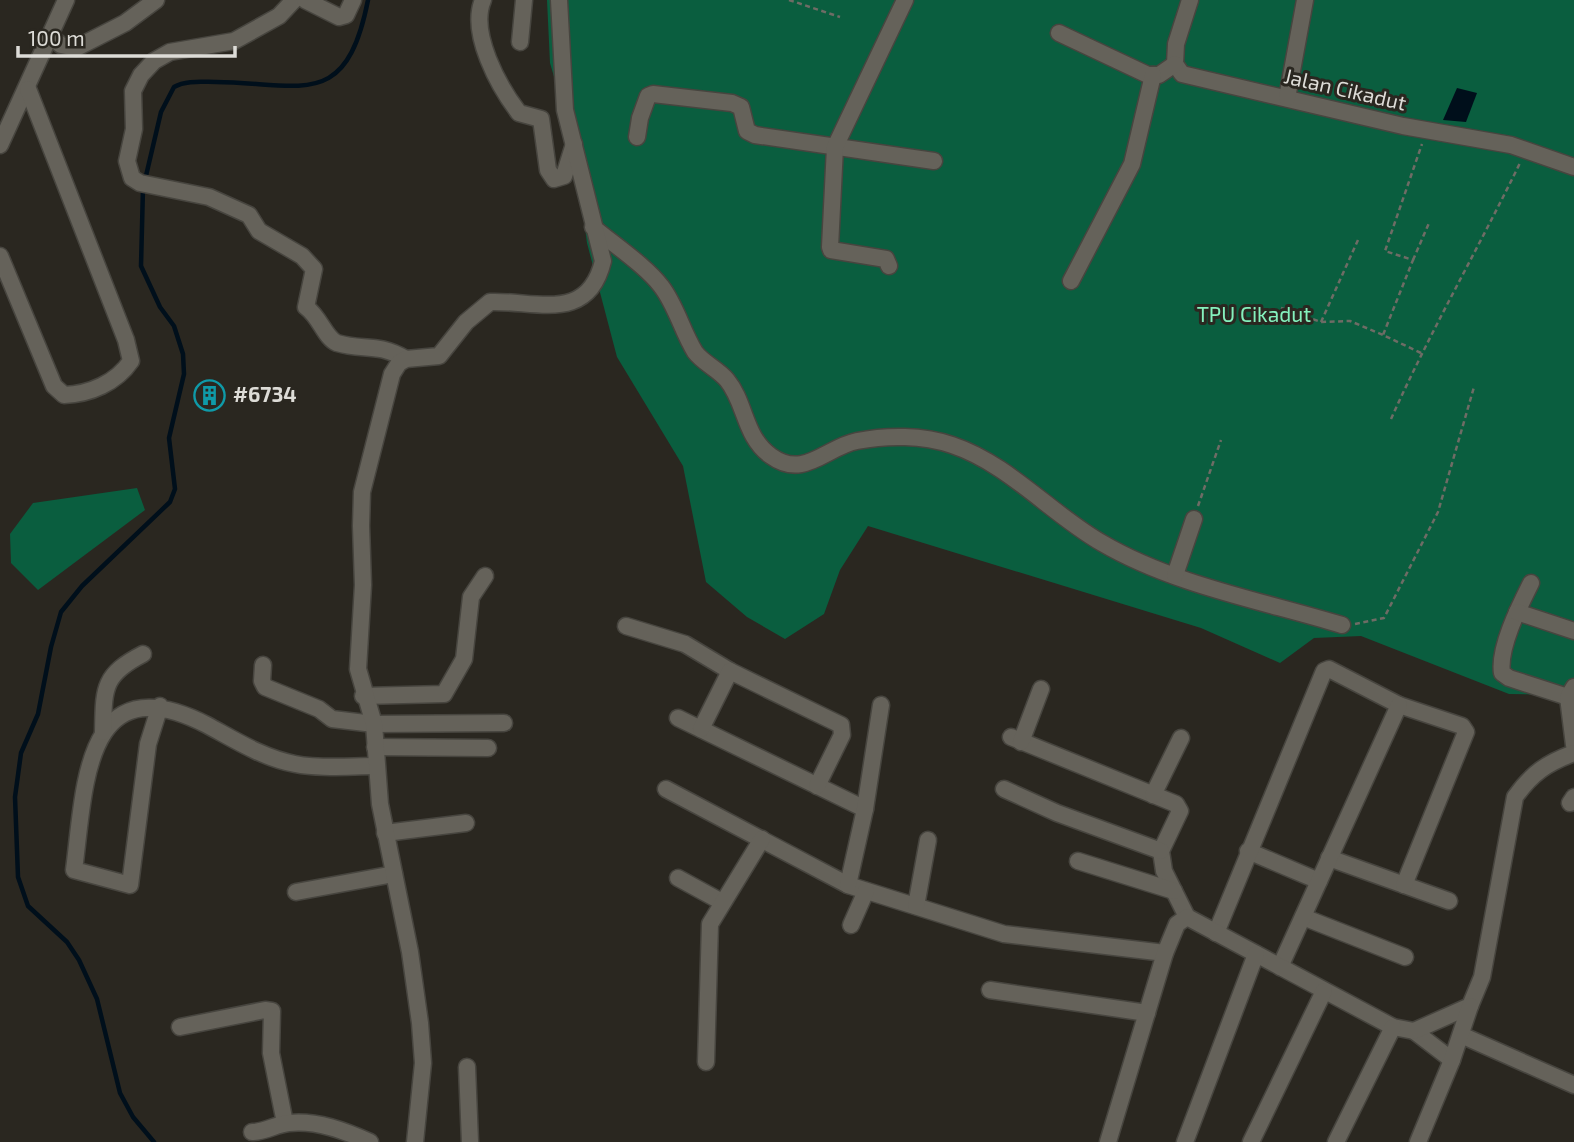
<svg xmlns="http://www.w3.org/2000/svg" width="1574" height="1142" font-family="'Exo 2',sans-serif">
  <rect width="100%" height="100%" fill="#2a2720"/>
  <g fill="#0a5e3f">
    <polygon points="547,0 1574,0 1574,689 1570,695 1509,694 1361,636 1314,638 1280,663 1201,628 868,526 840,570 824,614 785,639 747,617 706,582 683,466 617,357 587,243 574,145 550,63"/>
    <polygon points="137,488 145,510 38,590 11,563 10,534 33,503"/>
  </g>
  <polygon fill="#000f1b" points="1457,88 1477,93 1466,122 1443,120"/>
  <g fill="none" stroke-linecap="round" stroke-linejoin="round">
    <g stroke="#000f1b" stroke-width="4.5">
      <path d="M145 180 161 112 174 87C186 80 202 82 216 82 303 83 346 111 368 0"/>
      <polyline points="143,188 141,266 160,307 174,326 183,354 184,374 169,438 175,489 170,502 82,586 61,612 51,647 38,714 21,753 15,797 18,877 28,906 67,942 79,960 97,999 120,1093 133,1117 154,1142"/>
    </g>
    <defs>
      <g id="minor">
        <path d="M294 0 279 16 234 41 170 52 154 61 141 75 133 91 134 129 127 161 132 178 140 183 209 197 249 215 259 231 302 256 314 269 306 307C320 317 325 338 337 343 363 351 377 342 406 359"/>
        <polyline points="305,0 339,17 346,15 353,0"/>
        <path d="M483 0C469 33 499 87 519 113L541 119 548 170 554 179 564 176 574 144"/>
        <polyline points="1190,0 1176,44 1175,64 1182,74 1403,126 1511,145 1574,167"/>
        <polyline points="1059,33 1148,75 1159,75 1175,64"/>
        <polyline points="51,37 61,45 76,48 125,23 156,0"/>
        <polyline points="520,42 524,0"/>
        <polyline points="1287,98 1305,0"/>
        <polyline points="637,137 640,118 648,96 653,94 732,103 741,107 747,131 755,135 934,161"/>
        <polyline points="0,145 66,0"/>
        <path d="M593 227C613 244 646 266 661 286 676 305 682 331 695 352 703 363 718 369 727 380 746 403 744 437 771 456 804 480 826 447 857 441 887 435 923 435 952 445 1009 464 1051 514 1102 543 1174 585 1263 601 1342 625"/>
        <path d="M0 256 54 386 64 395C90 394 116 383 131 361L126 340 28 89"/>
        <polyline points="889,266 886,259 831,250 830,247 835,147 905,0"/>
        <polyline points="1071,281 1132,164 1153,75"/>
        <polyline points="1175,575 1194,519"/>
        <path d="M1531 583C1520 605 1498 648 1502 673L1509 678 1568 697"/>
        <polyline points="1517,612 1574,631"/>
        <polyline points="626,626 685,644 730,671"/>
        <polyline points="263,665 262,681 265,687 319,709 332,719 374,724 504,723"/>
        <polyline points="1574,687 1568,697 1574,745"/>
        <polyline points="363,696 444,694 464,659 471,597 485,576"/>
        <path d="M160 706 148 744 130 885 74 870C85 786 84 662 207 725 235 740 263 758 295 764 320 769 350 766 376 766"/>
        <polyline points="678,718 865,809"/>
        <polyline points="701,729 730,671 841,725 842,735 817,786"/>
        <path d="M103 732C104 689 102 675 143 654"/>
        <polyline points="1011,737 1176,804 1180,811 1161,851 1164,871 1187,917"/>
        <polyline points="1021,742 1041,689"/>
        <polyline points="375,747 488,748"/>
        <polyline points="666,789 848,885 1004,934 1165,953"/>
        <polyline points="1004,789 1057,813 1161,851"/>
        <polyline points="1153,795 1181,738"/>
        <polyline points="1570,803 1574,797"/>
        <polyline points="385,833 466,823"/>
        <polyline points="1248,851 1319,881"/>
        <polyline points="1329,858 1449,901"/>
        <polyline points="1078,861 1174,891"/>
        <polyline points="678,878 722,902"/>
        <polyline points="848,885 865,809 881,705"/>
        <polyline points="296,892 394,874"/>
        <polyline points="916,906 928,840"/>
        <polyline points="1303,917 1405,957"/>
        <polyline points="851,925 866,891"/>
        <polyline points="1216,933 1324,671 1329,669 1399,705 1462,726 1466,732 1404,885"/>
        <polyline points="1280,967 1399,705"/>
        <polyline points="990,990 1147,1013"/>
        <polyline points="180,1027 265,1010 272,1011 271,1053 285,1123"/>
        <polyline points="1414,1031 1452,1060"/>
        <polyline points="1461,1035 1574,1085"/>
        <polyline points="706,1062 710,924 762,839"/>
        <polyline points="467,1067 470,1142"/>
        <path d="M252 1132C266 1132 276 1124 289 1123 317 1120 345 1131 370 1142"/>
        <path d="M415 1142 423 1063 420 1023 410 952 380 804 374 724 358 669 363 585 361 526 362 492 392 374 399 363 406 359 439 356 466 322 490 302C535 300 588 324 603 261L565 110 559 0"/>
        <path d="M1108 1142 1165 953 1177 924 1187 917 1393 1027 1414 1031 1470 1006 1482 977 1515 797C1532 773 1547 763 1574 753"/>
        <polyline points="1185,1142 1256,954"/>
        <polyline points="1251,1142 1324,991"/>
        <polyline points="1336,1142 1393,1027"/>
        <polyline points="1418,1142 1452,1060 1470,1006"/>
      </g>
    </defs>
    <use href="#minor" stroke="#47453f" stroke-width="19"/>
    <g stroke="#6e6c65" stroke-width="2.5" stroke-dasharray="5 3.5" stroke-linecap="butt">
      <polyline points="789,0 840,17"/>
      <polyline points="1413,260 1429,223"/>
      <polyline points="1281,308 1321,322 1350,321 1383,335"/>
      <polyline points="1321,322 1358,240"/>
      <polyline points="1421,353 1383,335 1413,260 1385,251 1422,144"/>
      <path d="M1391 419C1430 332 1478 249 1520 163"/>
      <polyline points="1198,506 1221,440"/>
      <polyline points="1355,624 1384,618 1438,512 1474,387"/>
    </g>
    <use href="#minor" stroke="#65625a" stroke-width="16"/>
  </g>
  <defs>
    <symbol id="building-ring" viewBox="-11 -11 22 22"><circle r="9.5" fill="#2a2720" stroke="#0f9aa8" stroke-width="1.5"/><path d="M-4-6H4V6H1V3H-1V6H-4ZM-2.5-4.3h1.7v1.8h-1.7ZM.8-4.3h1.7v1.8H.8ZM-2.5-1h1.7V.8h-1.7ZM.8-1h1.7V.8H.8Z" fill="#0f9aa8"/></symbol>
  </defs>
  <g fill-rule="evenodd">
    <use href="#building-ring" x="192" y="378" width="35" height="35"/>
  </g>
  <g text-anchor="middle" stroke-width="6" stroke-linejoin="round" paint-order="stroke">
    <g font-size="21" fill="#dddcd7" stroke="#2a2720">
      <text transform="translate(1345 90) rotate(13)" y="7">Jalan Cikadut</text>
    </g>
    <g font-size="21" fill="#85f1bd" stroke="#2a2720">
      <text x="1254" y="322">TPU Cikadut</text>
    </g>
    <g font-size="21" font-weight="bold" fill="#dddcd7" stroke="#2a2720" text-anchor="start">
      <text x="233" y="402">#6734</text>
    </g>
  </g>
  <path d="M18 46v10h217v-10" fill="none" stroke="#dddcd7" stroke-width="3.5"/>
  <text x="28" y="46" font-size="21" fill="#dddcd7" stroke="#2a2720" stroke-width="5" paint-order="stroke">100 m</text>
</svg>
